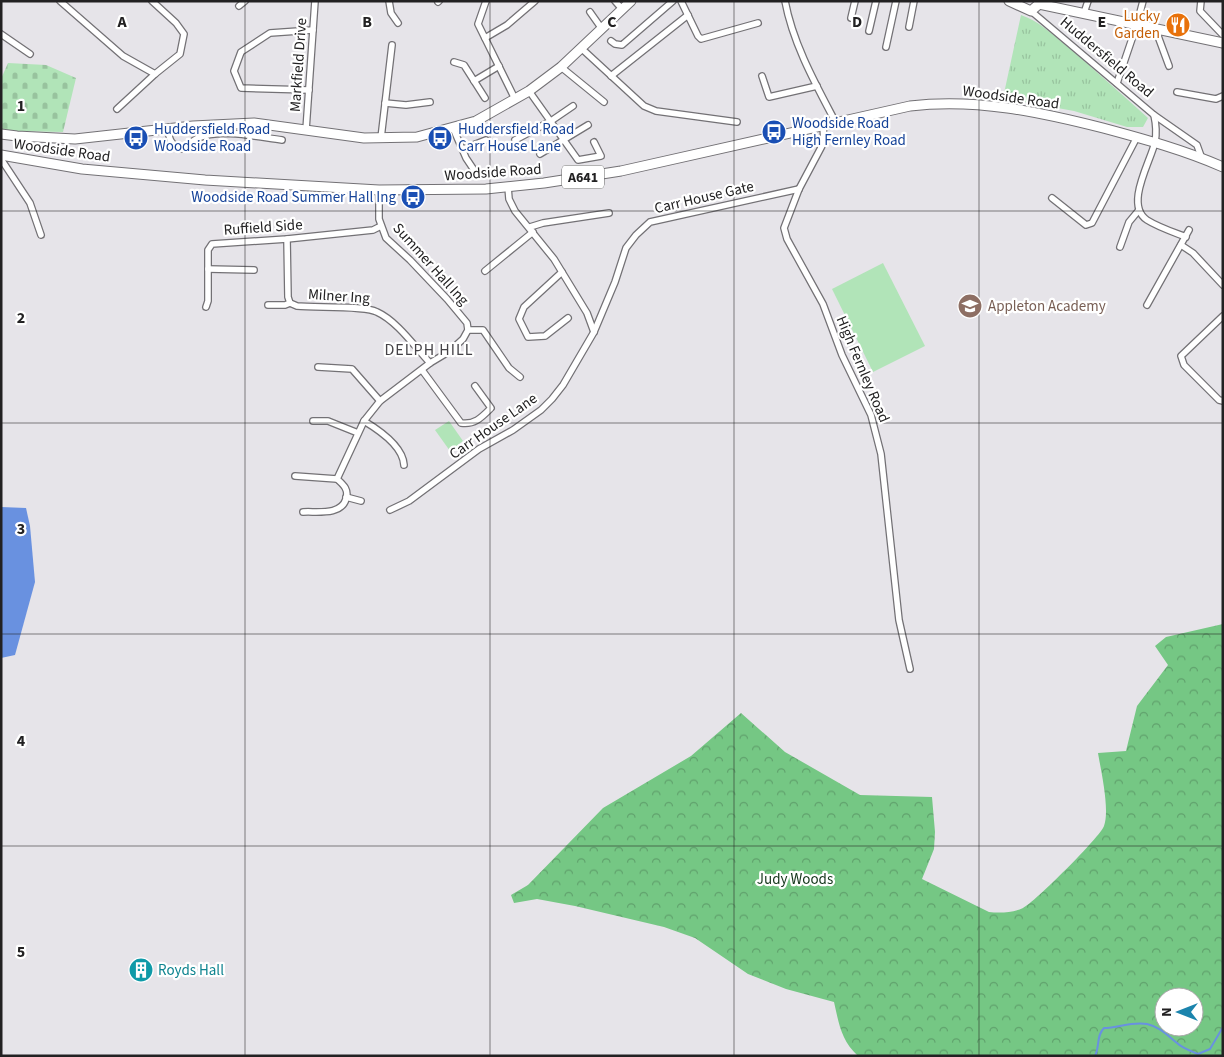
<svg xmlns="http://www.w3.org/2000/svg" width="1224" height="1057" font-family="'Source Sans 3',sans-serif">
  <defs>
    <pattern id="grass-tufts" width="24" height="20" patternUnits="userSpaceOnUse" patternTransform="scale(1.25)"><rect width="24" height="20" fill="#b1e4b8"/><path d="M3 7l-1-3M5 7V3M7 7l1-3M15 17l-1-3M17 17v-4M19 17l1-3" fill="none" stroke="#98c39e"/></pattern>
    <pattern id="forest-crowns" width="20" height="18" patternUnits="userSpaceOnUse" patternTransform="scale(1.25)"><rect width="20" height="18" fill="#75c784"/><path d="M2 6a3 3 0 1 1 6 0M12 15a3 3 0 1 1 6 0" fill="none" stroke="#60a16c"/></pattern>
    <pattern id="cemetery-stones" width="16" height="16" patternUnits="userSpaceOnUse" patternTransform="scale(1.25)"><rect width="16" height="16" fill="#b1e4b8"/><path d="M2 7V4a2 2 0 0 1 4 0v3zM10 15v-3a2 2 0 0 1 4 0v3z" fill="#98c39e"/></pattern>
  </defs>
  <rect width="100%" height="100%" fill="#e6e4e9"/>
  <path fill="url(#grass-tufts)" d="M1021 15C1038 21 1050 32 1063 43 1092 67 1120 93 1148 118L1143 127H1127L1074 111 1003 98Z"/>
  <path fill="url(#forest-crowns)" fill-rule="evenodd" d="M1223 624V1056H858C841 1040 839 1024 834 1002L786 989 748 974 695 938 664 927 575 906 537 899 514 903 511 895 528 885 603 808 691 756 741 713 785 752 860 795 932 797 935 832 934 849 922 879 989 912C999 913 1013 913 1023 908 1034 903 1101 836 1104 826 1110 810 1101 771 1098 753L1126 751 1137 706 1168 665 1155 646 1166 637ZM1164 997H1194V1027H1164Z"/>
  <polygon fill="url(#cemetery-stones)" points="8,63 46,65 76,78 63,132 17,131 1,129 1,79"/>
  <g fill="#b1e4b8">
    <polygon points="883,263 925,346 873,372 832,289"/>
    <polygon points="449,421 463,441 450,451 435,430"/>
  </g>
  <polygon fill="#6991e0" points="1,507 26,508 30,526 35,582 15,655 1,658"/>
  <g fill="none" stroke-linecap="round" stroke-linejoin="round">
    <path stroke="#6991e0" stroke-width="2" d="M1095 1056C1100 1046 1096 1036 1104 1028 1118 1028 1132 1021 1147 1024 1160 1027 1167 1035 1177 1043 1182 1048 1191 1051 1198 1054L1210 1049 1223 1027"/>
    <defs>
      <g id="street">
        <polyline points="60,1 123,56 155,74 180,54 184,34 176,23 152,1"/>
        <polyline points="389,1 391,13 398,23"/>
        <polyline points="486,1 478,24 515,99"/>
        <polyline points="615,1 622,9"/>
        <polyline points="681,1 698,36 701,39 758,23"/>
        <path d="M785 1C793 44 816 85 836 123"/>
        <polyline points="1201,1 1200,11 1223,35"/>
        <polyline points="438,2 439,1"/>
        <polyline points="239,6 245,1"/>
        <path d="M1031 11 1154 115C1156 124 1157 132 1155 142 1151 161 1124 205 1147 220 1158 227 1173 232 1186 237"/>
        <polyline points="590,12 602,29"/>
        <polyline points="1084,13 1088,1"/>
        <polyline points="851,18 855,1"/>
        <polyline points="909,27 914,1"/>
        <polyline points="1155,28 1169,66"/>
        <polyline points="869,31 876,1"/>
        <polyline points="1,34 30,54"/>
        <polyline points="485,38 507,25 535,1"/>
        <polyline points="611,41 615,44 622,45 673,1"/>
        <polyline points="886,47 896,1"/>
        <polyline points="581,48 644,106 656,111 737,122"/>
        <polyline points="454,62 464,65 485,98"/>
        <polyline points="561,67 604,102"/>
        <polyline points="611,76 688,15"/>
        <polyline points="762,76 769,97 817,86"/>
        <polyline points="474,81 499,66"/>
        <polyline points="1117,83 1137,24 1143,1"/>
        <polyline points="309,90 241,88 234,71 241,52 270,33 313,30"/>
        <polyline points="529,91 578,160 601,156 594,142"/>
        <polyline points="1177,92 1216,99 1223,96"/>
        <polyline points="385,103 406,105 430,102"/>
        <polyline points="117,109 155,74"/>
        <polyline points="1154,115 1197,145 1202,159"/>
        <polyline points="823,126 824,142 799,189 784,228 787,239 823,304 842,355 871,415 881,454 899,620 910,669"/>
        <polyline points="453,128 466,158 476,173"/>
        <path d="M168 129C169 140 171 144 181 149 187 146 192 141 198 138 220 128 258 137 282 140"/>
        <polyline points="306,130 315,1"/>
        <polyline points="381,138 392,45"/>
        <polyline points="515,140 551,121 573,106"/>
        <polyline points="463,149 486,140"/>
        <polyline points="540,154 588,125"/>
        <polyline points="1,159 30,203 41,235"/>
        <polyline points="508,187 509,199 515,211 554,259 587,313 594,332"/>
        <polyline points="1052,198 1086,225 1092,223 1137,137"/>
        <polyline points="530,227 543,223 609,213"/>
        <path d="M287 239 288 297 290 303 297 306C315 308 364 305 377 312 397 321 415 347 430 363"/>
        <polyline points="1181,245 1193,253 1223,285"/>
        <polyline points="1120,247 1129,222 1139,210"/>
        <polyline points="208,269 254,270"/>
        <polyline points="485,271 533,232"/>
        <polyline points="562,272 524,307 519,319 528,337 545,336 568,318"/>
        <polyline points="268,305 285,305 290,303"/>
        <polyline points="1147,305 1189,230"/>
        <polyline points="206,307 208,301 208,250 212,244 287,239 373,230 381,226"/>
        <polyline points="1223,316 1181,356 1184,365 1219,400 1223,401"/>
        <polyline points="468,330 483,330 509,368 520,377"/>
        <polyline points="318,367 352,369 380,401"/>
        <path d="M422 370 461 423C475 425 482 417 491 408L475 386"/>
        <polyline points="313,421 328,421 358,433"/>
        <path d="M364 421C379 430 403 446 404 465"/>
        <path d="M295 476 337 479C344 485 349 490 346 499 341 516 316 511 303 512"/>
        <polyline points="337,479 364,421 380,401 430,363 450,351 463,339 468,330 467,323 447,299 410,260 386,238 379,219 379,190"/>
        <polyline points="346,497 361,501"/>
        <polyline points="390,510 409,501 479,449 513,430 541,410 552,399 563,385 594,332 615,282 626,248 636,235 650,222 799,189"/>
      </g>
      <g id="secondary">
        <polyline points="1009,1 1031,11 1039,4 1223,43"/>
        <polyline points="1,134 17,136 75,139 193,126 254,123 364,138 417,137 476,121 529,91 561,67 631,1"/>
      </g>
      <path id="primary" d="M1 155 82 169 205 180 379 190 486 189 544 183 621 171 910 106C976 98 1040 112 1103 128 1144 139 1184 150 1223 167"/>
    </defs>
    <use href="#street" stroke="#737175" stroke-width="8"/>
    <use href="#secondary" stroke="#737175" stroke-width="11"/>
    <use href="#primary" stroke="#737175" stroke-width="11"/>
    <use href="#street" stroke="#fff" stroke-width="5.5"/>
    <use href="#secondary" stroke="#fff" stroke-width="9"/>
    <use href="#primary" stroke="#fff" stroke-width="9"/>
  </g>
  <path fill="none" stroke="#222122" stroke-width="1" stroke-opacity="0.55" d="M245 1V1056M490 1V1056M734 1V1056M979 1V1056M1 211H1223M1 423H1223M1 634H1223M1 846H1223"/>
  <defs>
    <symbol id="restaurant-disc" viewBox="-11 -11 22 22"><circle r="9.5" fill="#e8710a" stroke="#fff"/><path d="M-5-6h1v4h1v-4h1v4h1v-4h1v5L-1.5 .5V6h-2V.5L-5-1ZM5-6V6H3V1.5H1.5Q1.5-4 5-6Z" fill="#fff"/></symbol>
    <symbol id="bus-disc" viewBox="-11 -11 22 22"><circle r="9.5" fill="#1a4fb4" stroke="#fff"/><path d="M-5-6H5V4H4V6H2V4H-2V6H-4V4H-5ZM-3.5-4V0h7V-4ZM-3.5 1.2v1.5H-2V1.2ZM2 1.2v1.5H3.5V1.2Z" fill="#fff"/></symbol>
    <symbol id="school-disc" viewBox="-11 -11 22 22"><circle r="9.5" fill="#8d6e63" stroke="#fff"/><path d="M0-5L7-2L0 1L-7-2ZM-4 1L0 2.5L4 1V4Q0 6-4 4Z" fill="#fff"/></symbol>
    <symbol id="building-disc" viewBox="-11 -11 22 22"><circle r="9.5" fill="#0f9aa8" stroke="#fff"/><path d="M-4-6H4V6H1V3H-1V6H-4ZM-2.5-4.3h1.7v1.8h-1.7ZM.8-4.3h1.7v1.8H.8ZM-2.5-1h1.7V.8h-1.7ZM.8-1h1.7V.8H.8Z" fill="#fff"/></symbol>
  </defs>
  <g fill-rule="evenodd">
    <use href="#restaurant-disc" x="1164" y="11" width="28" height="28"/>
    <use href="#bus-disc" x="760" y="118" width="28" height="28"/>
    <use href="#bus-disc" x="122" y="124" width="28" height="28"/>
    <use href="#bus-disc" x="426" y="124" width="28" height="28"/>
    <use href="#bus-disc" x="399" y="183" width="28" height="28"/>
    <use href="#school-disc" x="956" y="292" width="28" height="28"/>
    <use href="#building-disc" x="127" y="956" width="28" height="28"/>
  </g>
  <g text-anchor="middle" stroke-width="4.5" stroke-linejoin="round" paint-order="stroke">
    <rect fill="#fff" stroke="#646464" stroke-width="1" x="562" y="165.5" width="42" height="23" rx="4"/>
    <g font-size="14" font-weight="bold" fill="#222122">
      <text x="583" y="182">A641</text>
    </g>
    <g font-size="15" fill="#c56008" stroke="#fff" text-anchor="end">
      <text x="1160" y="21">Lucky<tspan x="1160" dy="17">Garden</tspan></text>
    </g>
    <g font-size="15" fill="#222122" stroke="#fff">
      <text transform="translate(1107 57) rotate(40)" y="5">Huddersfield Road</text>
      <text transform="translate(298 65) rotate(-86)" y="5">Markfield Drive</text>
      <text transform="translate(1011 97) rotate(8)" y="5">Woodside Road</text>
      <text transform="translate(62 150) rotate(8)" y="5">Woodside Road</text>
      <text transform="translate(493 172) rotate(-4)" y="5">Woodside Road</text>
      <text transform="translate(704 197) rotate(-13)" y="5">Carr House Gate</text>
      <text transform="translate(263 227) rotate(-4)" y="5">Ruffield Side</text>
      <text transform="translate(431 264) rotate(48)" y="5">Summer Hall Ing</text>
      <text transform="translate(339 296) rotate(4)" y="5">Milner Ing</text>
      <text transform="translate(863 369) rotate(67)" y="5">High Fernley Road</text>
      <text transform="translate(493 426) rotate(-35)" y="5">Carr House Lane</text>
    </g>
    <g font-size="15" fill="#164399" stroke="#fff" text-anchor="start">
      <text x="792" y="128">Woodside Road<tspan x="792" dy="17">High Fernley Road</tspan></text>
      <text x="154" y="134">Huddersfield Road<tspan x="154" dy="17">Woodside Road</tspan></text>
      <text x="458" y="134">Huddersfield Road<tspan x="458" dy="17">Carr House Lane</tspan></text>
      <text x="396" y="202" text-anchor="end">Woodside Road Summer Hall Ing</text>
    </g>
    <g font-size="15" fill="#785e54" stroke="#fff" text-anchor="start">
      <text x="988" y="311">Appleton Academy</text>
    </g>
    <g font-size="15" fill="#14361b" stroke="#fff">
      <text x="795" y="884">Judy Woods</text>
    </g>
    <g font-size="15" fill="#0d838f" stroke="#fff" text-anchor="start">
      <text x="158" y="975">Royds Hall</text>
    </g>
    <g font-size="16" letter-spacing="1" fill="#454347" stroke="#fff">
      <text x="429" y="355">DELPH HILL</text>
    </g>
  </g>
  <g font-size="16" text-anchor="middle" font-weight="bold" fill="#222122" stroke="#fff" stroke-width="4.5" stroke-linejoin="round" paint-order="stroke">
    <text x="122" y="27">A</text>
    <text x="367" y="27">B</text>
    <text x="612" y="27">C</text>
    <text x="857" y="27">D</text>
    <text x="1102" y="27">E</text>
    <text x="21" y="111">1</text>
    <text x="21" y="323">2</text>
    <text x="21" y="534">3</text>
    <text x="21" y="746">4</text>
    <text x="21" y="957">5</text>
  </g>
  <rect width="1224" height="1057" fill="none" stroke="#222122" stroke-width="5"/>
  <g transform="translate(1179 1012) rotate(270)"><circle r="24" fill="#ffffff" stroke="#a7a6a7"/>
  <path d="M0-4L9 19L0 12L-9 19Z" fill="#1b84ad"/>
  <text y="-8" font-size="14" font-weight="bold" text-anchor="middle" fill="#222122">N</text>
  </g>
</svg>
